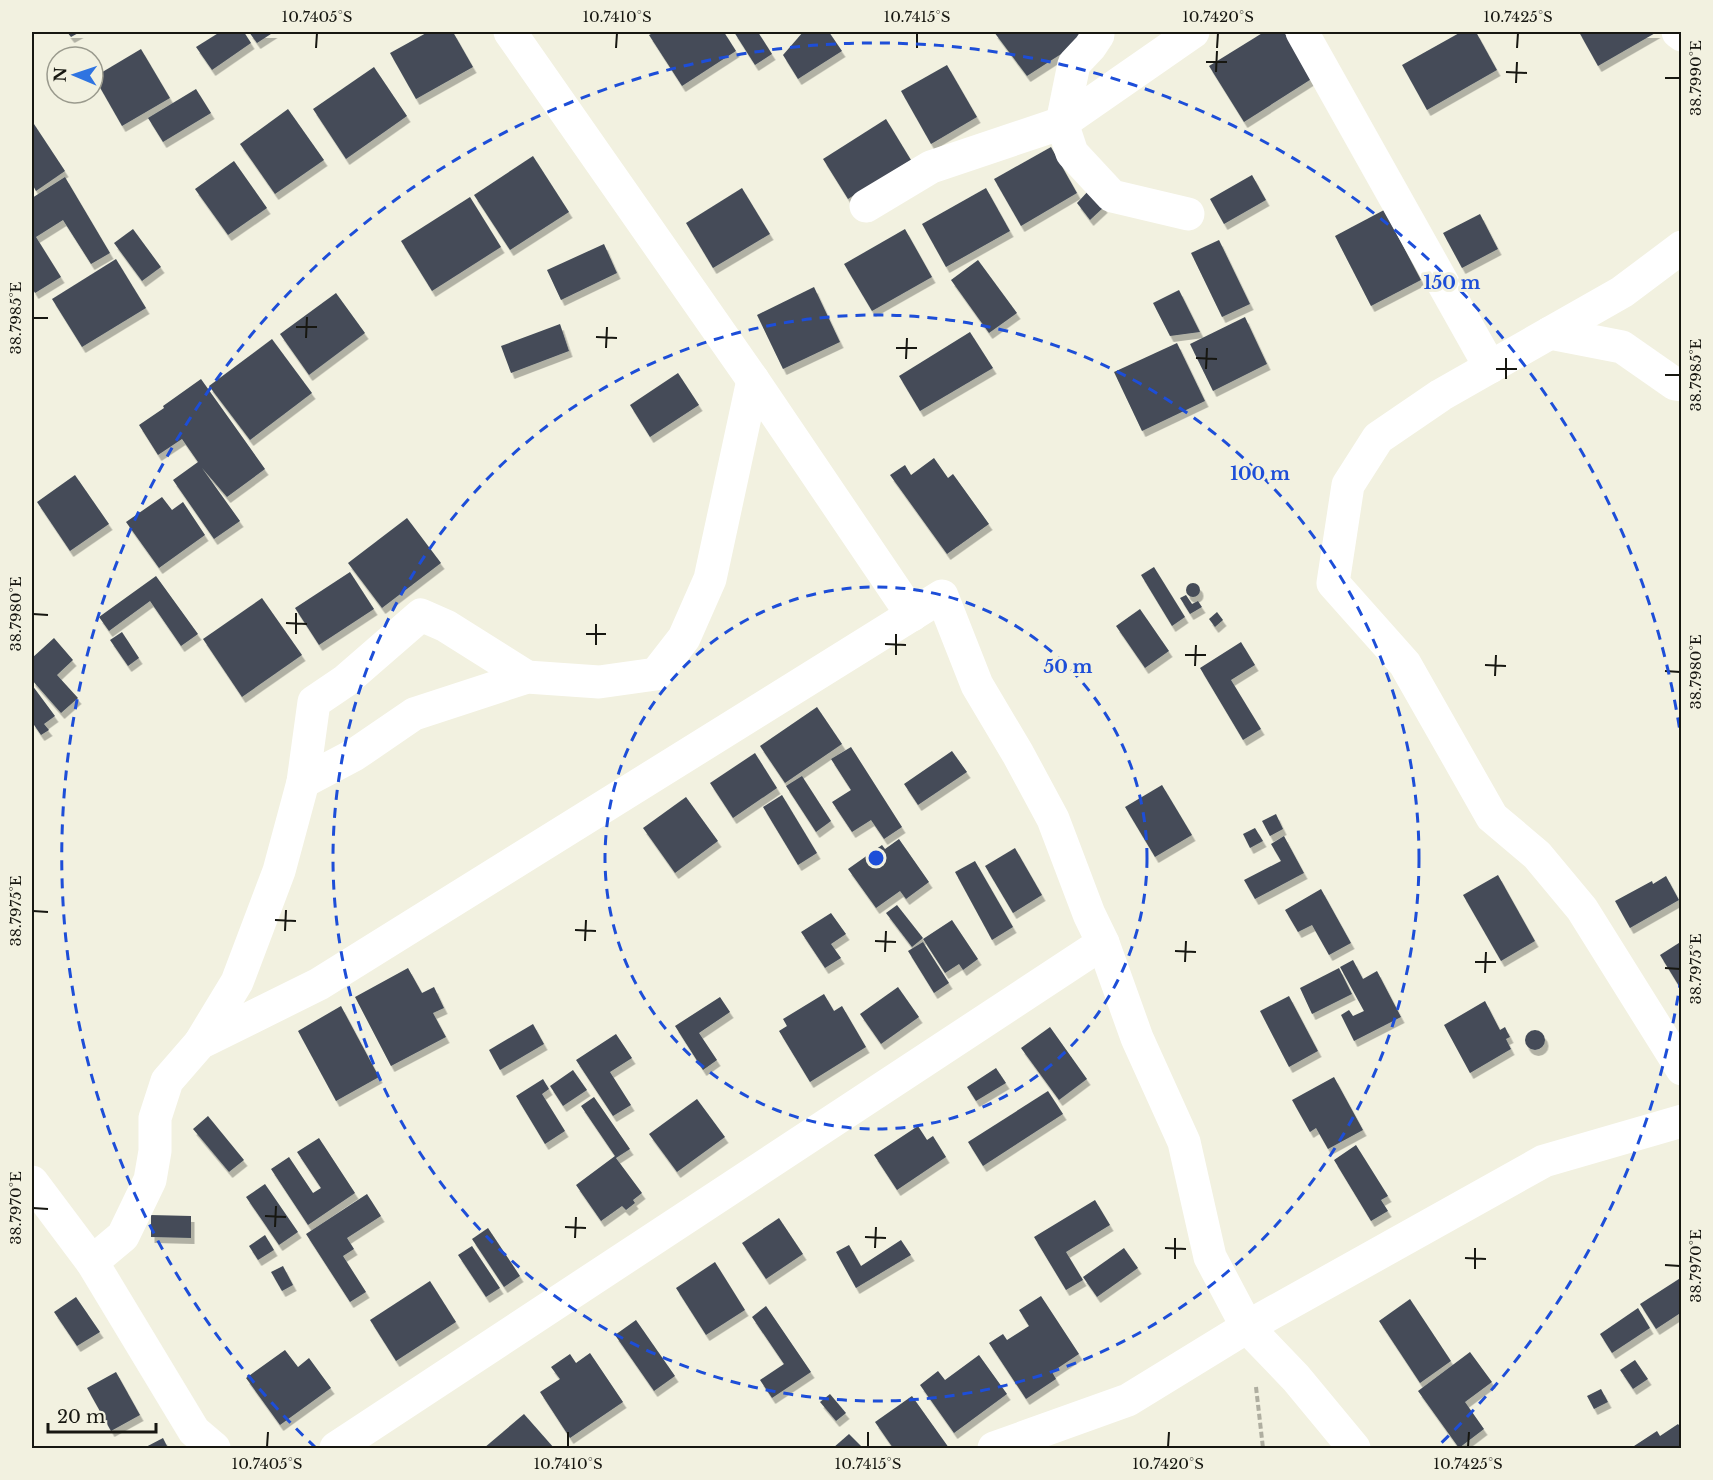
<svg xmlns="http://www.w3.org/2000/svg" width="1713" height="1480" font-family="'Libre Baskerville',serif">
  <defs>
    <filter id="shadow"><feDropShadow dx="3.5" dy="6" stdDeviation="0" flood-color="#0004"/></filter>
  </defs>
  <rect width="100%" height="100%" fill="#f2f1e0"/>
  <g fill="#444c58" filter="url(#shadow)">
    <polygon points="67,32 80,32 71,37"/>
    <polygon points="220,32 244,32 251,43 212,70 196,47"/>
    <polygon points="249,32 274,32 257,43"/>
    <polygon points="428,32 453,32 473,67 416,99 390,53"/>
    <polygon points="655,32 724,32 736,51 682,86 649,35"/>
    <polygon points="734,32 758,32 772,54 755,65"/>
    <polygon points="803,32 829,32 842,51 798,79 783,55"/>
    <polygon points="994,32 1083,32 1086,38 1027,76"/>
    <polygon points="1264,32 1284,32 1313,78 1244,122 1209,66"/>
    <polygon points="1461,32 1476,32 1497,70 1427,110 1402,65"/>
    <polygon points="1579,32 1657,32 1598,66"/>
    <polygon points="141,49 170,98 122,126 94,77"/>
    <polygon points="947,65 977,117 931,144 901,91"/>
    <polygon points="374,67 407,116 346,159 313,109"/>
    <polygon points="196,89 211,113 163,142 148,118"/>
    <polygon points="288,109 324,160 275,194 240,144"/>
    <polygon points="886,119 911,160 848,199 823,159"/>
    <polygon points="32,121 65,171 36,191 32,184"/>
    <polygon points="1051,147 1077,193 1021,226 994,179"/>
    <polygon points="533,156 569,212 510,250 474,195"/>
    <polygon points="234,161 267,208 228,235 195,189"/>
    <polygon points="1252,175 1266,200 1224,224 1210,199"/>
    <polygon points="65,177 110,253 91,264 63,220 36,237 61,277 35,293 32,288 32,198"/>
    <polygon points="742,188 770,234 713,268 686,223"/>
    <polygon points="986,188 1010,231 946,267 922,224"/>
    <polygon points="1091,188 1104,207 1090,220 1077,203"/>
    <polygon points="470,197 501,247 432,291 401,241"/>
    <polygon points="1384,210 1421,280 1371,306 1335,236"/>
    <polygon points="1480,214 1498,249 1462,268 1443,233"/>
    <polygon points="133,229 161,267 142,281 114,243"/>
    <polygon points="905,229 932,277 872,311 844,264"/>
    <polygon points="1219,240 1250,304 1222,317 1191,253"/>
    <polygon points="604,244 617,273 561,300 547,270"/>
    <polygon points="116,259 146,308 82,347 52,299"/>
    <polygon points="978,260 1017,313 989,333 951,280"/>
    <polygon points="814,287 840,342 783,369 757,315"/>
    <polygon points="1179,290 1200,332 1170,336 1153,303"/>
    <polygon points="336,293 365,333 309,375 280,334"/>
    <polygon points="1245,317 1267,364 1213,391 1190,344"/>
    <polygon points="560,324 569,351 511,373 501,346"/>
    <polygon points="970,332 993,368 920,411 899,376"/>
    <polygon points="272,339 312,393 250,440 209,386"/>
    <polygon points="1177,343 1205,401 1142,431 1114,372"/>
    <polygon points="678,373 699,405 650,437 630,405"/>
    <polygon points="201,379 265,469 227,497 202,468 240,521 214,539 173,480 198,462 182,439 158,455 139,425 164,408 163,406"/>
    <polygon points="934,458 948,478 953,474 989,524 947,554 890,475 905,465 911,475"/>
    <polygon points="75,475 109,524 70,551 37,502"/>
    <polygon points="162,497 172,510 183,502 205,535 159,568 126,522"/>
    <polygon points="407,518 441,563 382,608 348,563"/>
    <polygon points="1154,567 1185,617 1172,626 1141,575"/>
    <polygon points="350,572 374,609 319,645 295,608"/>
    <polygon points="156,576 198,634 181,646 150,601 109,631 99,617"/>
    <circle cx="1193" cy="590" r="7"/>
    <polygon points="1186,595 1192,604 1198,601 1202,607 1190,614 1180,598"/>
    <polygon points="262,598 302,655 242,697 203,639"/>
    <polygon points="1140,609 1169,651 1145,668 1116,626"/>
    <polygon points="1217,612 1223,620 1215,627 1209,619"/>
    <polygon points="122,632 139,658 128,666 110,640"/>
    <polygon points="54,638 73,660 57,675 78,698 61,713 32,680 32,658"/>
    <polygon points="1241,642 1255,665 1231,680 1261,729 1243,740 1200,668"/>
    <polygon points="32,685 55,716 44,724 49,730 41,735 32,722"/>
    <polygon points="817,707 842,744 785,783 760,746"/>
    <polygon points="851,747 902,827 884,839 871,820 852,832 832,802 851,790 831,759"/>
    <polygon points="952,751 967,772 918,805 904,784"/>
    <polygon points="755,753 777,788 733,818 710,783"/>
    <polygon points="802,776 831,821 816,832 786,786"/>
    <polygon points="1162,785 1192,835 1155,857 1125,807"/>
    <polygon points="782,795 817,853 798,865 763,807"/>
    <polygon points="686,797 718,841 675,873 643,828"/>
    <polygon points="1276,814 1283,829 1270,836 1262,821"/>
    <polygon points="1255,828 1263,841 1250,848 1243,834"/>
    <polygon points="1284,836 1304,873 1255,899 1244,880 1281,861 1271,844"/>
    <polygon points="899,839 929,882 906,899 900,891 876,908 848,869 882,845 885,849"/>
    <polygon points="1015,848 1042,895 1013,913 985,866"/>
    <polygon points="975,861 1013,927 992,940 955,872"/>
    <polygon points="1498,875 1535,941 1501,961 1463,895"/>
    <polygon points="1666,876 1679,900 1630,928 1615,901 1652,881 1653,884"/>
    <polygon points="1321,889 1351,943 1329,955 1312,925 1298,932 1285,910"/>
    <polygon points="897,905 923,938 912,947 886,913"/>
    <polygon points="831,913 846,934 831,944 841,958 825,968 801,932"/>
    <polygon points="952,920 978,959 963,970 959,964 945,973 923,939"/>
    <polygon points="1682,941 1682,991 1660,955"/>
    <polygon points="923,942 949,983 934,993 908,951"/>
    <polygon points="1353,960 1363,979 1377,971 1401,1017 1354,1041 1341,1015 1349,1010 1353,1016 1364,1011 1340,967"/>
    <polygon points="408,968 422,993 434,987 444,1008 433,1013 446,1037 391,1066 355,997"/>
    <polygon points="1339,968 1352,994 1312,1014 1300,988"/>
    <polygon points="898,987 919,1017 881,1044 860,1014"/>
    <polygon points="824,994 834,1011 842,1006 866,1047 810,1082 779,1031 787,1026 783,1019"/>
    <polygon points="1289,996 1318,1051 1289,1067 1260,1011"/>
    <polygon points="720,997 730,1012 699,1033 717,1060 703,1070 675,1026"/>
    <polygon points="1485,1001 1500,1030 1505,1027 1510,1037 1506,1039 1511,1049 1470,1073 1444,1025"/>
    <polygon points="341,1006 379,1077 336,1101 298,1031"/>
    <polygon points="533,1024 544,1044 500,1070 489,1050"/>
    <polygon points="1050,1027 1087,1079 1059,1100 1021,1048"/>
    <circle cx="1535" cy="1040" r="10"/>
    <polygon points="616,1034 632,1058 610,1072 631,1105 613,1116 576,1060"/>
    <polygon points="996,1068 1006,1083 976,1101 967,1087"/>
    <polygon points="573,1070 587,1090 563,1106 550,1086"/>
    <polygon points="1334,1077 1363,1130 1328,1149 1316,1128 1310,1132 1292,1100"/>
    <polygon points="543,1079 549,1089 542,1094 565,1131 545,1144 516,1096"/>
    <polygon points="1048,1091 1063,1114 983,1166 968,1142"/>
    <polygon points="594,1097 630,1149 616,1158 642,1193 633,1200 635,1203 626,1210 622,1206 601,1221 576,1185 615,1156 581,1106"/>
    <polygon points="697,1099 725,1137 677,1172 649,1134"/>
    <polygon points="208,1116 244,1160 229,1172 193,1129"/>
    <polygon points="918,1126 927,1140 933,1136 946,1157 897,1190 874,1155"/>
    <polygon points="319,1138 355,1193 308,1225 271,1169 289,1157 313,1193 321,1188 297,1152"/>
    <polygon points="1356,1145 1388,1196 1381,1200 1388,1211 1371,1221 1334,1160"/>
    <polygon points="265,1184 298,1232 279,1245 246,1197"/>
    <polygon points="367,1194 381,1216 347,1238 354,1249 343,1256 366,1292 350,1302 306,1234"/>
    <polygon points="1095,1200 1110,1225 1066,1252 1083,1280 1066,1290 1034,1237"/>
    <polygon points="151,1215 191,1216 191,1238 151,1237"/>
    <polygon points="779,1218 803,1254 766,1279 742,1243"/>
    <polygon points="488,1228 520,1276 504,1287 472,1239"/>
    <polygon points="265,1235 274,1250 258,1260 249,1246"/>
    <polygon points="901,1240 911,1255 856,1288 836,1252 849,1245 861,1266"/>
    <polygon points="472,1246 500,1288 486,1297 458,1255"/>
    <polygon points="1124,1248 1138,1268 1097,1297 1083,1277"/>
    <polygon points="715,1262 745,1310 706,1335 676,1288"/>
    <polygon points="283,1266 293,1285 282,1291 271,1272"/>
    <polygon points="1682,1277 1682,1312 1656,1329 1640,1304"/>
    <polygon points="430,1281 456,1322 396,1361 370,1320"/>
    <polygon points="1041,1296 1079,1354 1052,1372 1056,1379 1026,1399 989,1343 1003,1334 1007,1340 1029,1326 1019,1310"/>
    <polygon points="76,1297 100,1332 77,1346 54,1312"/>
    <polygon points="1410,1299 1451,1361 1420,1383 1379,1321"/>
    <polygon points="766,1306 811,1372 772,1398 760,1380 784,1364 752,1317"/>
    <polygon points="1638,1308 1650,1328 1612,1353 1600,1334"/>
    <polygon points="636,1320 675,1376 654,1391 615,1335"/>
    <polygon points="285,1350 298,1367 309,1358 331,1388 280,1425 246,1378"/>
    <polygon points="1470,1352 1492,1382 1465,1402 1484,1429 1459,1448 1418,1391"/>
    <polygon points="590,1353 623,1402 570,1438 540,1392 560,1379 551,1367 570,1354 576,1363"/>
    <polygon points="979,1355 1007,1394 954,1433 920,1385 938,1371 945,1380"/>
    <polygon points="1635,1360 1648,1379 1633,1389 1620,1370"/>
    <polygon points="116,1372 140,1415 111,1431 87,1388"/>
    <polygon points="1601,1389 1608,1402 1594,1409 1587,1396"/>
    <polygon points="830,1394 846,1413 836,1421 820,1402"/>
    <polygon points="912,1396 949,1448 893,1448 875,1422"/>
    <polygon points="524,1414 554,1448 484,1448"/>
    <polygon points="1678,1424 1682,1429 1682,1448 1631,1448 1657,1431 1660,1436"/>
    <polygon points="849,1434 863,1448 833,1448"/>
    <polygon points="163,1438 168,1448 144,1448"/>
  </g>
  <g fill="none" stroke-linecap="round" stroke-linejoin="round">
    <polyline stroke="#afaea0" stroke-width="4" stroke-dasharray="6 3" stroke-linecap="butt" points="1256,1387 1263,1448"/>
    <g stroke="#fff" stroke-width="33">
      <polyline points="510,32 753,380 912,615"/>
      <polyline points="1096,32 1098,35 1090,47 1074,64 1062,123 1072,153 1112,196 1188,214"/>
      <polyline points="1302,32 1490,367"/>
      <polyline points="1678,32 1682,35"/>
      <polyline points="866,206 931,167 1062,123 1193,32"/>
      <polyline points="1682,247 1622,292 1441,395 1378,438 1348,485 1333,583 1405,664 1492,817 1537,855 1582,909 1682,1069"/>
      <polyline points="1550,333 1622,347 1675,384 1682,385"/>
      <polyline points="303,782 314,702 345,681 421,615 446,626 527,677"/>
      <polyline points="200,1043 237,982 279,871 303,782 354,755 414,714 527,677 599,682 656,674 684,638 710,579 753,380"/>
      <polyline points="32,1182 92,1262 194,1431 214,1448"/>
      <polyline points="92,1262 123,1236 150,1180 155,1151 155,1118 167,1081 200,1043 319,984 942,596 977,685 1018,754 1053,819 1089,914 1103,943 1137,1038 1184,1142 1210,1257 1247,1327 1296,1378 1354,1448"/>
      <polyline points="336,1448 1103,943"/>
      <polyline points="994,1448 1128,1400 1247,1327 1544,1161 1682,1121"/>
    </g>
  </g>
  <path fill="none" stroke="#171711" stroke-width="2" d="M316 48 317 33M616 48 617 33M917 48V33M1217 48 1218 33M1517 48 1518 33M1206 62H1227M1216 72 1217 51M1506 72 1527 73M1665 78H1680M1516 83 1517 62M33 318H48M296 327H317M596 337 617 338M306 338 307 317M606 348 607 327M896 348H917M1196 358 1217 359M906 359 907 338M1206 369 1207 348M1496 369H1517M1665 375H1680M1506 379V358M33 614 48 615M286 623 307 624M296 634V613M586 634H606M885 644 906 645M596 645V624M896 655V634M1185 655H1206M1485 665 1506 666M1195 666 1196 645M1665 671 1680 672M1495 676 1496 655M33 911 48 912M275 920 296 921M575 930 596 931M285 931 286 910M585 941 586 920M875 941 896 942M1175 951 1196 952M885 952 886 931M1185 962 1186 941M1475 962H1496M1665 968 1680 969M1485 973 1486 952M33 1208 48 1209M265 1216 286 1217M275 1227 276 1206M565 1227 586 1228M865 1237 886 1238M575 1238 576 1217M875 1248 876 1227M1165 1248 1186 1249M1465 1258 1486 1259M1175 1259V1238M1665 1265 1680 1266M1475 1269V1248M267 1447 268 1432M568 1447V1432M868 1447V1432M1168 1447 1169 1432M1468 1447 1469 1432"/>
  <g fill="none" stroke="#1d4ed8" stroke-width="3" stroke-dasharray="10 8">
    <circle cx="876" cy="858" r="271"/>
    <circle cx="876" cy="858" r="543"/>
    <path d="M1681 978A814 814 0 0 1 1436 1448M316 1448A814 814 0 1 1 1681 738"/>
  </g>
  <circle cx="876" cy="858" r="9" fill="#1d4ed8" stroke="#f2f1e0" stroke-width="3"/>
  <g font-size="18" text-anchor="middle" font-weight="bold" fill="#1d4ed8" stroke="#f2f1e0" stroke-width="6" stroke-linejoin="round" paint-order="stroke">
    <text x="1452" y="289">150 m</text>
    <text x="1260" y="480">100 m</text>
    <text x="1068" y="673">50 m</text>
  </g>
  <rect width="1713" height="1480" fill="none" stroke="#f2f1e0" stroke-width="66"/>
  <g transform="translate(75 75) rotate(272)"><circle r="28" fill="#f2f1e0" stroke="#9a9a8d" stroke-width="1.5"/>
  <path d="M0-4.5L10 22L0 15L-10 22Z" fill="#2f74e1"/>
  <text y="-9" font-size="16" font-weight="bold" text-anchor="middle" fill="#171711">N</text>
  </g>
  <path d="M48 1423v9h108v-9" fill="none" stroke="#171711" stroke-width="3"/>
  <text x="57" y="1423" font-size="18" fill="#171711" stroke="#f2f1e0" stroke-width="4.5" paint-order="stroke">20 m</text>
  <rect x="33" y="33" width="1647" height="1414" fill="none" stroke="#171711" stroke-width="2"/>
  <g font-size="15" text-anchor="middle" fill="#171711">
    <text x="317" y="22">10.7405°S</text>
    <text x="617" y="22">10.7410°S</text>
    <text x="917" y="22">10.7415°S</text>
    <text x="1218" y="22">10.7420°S</text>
    <text x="1518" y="22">10.7425°S</text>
    <text transform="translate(1696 78) rotate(-90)" y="5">38.7990°E</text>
    <text transform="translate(16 318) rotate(-90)" y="5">38.7985°E</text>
    <text transform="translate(1696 375) rotate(-90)" y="5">38.7985°E</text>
    <text transform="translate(16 614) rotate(-90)" y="5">38.7980°E</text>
    <text transform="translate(1696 672) rotate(-90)" y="5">38.7980°E</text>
    <text transform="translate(16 911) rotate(-90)" y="5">38.7975°E</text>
    <text transform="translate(1696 969) rotate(-90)" y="5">38.7975°E</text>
    <text transform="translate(16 1208) rotate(-90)" y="5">38.7970°E</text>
    <text transform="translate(1696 1266) rotate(-90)" y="5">38.7970°E</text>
    <text x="267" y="1469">10.7405°S</text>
    <text x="568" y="1469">10.7410°S</text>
    <text x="868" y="1469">10.7415°S</text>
    <text x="1168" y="1469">10.7420°S</text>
    <text x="1468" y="1469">10.7425°S</text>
  </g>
</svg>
